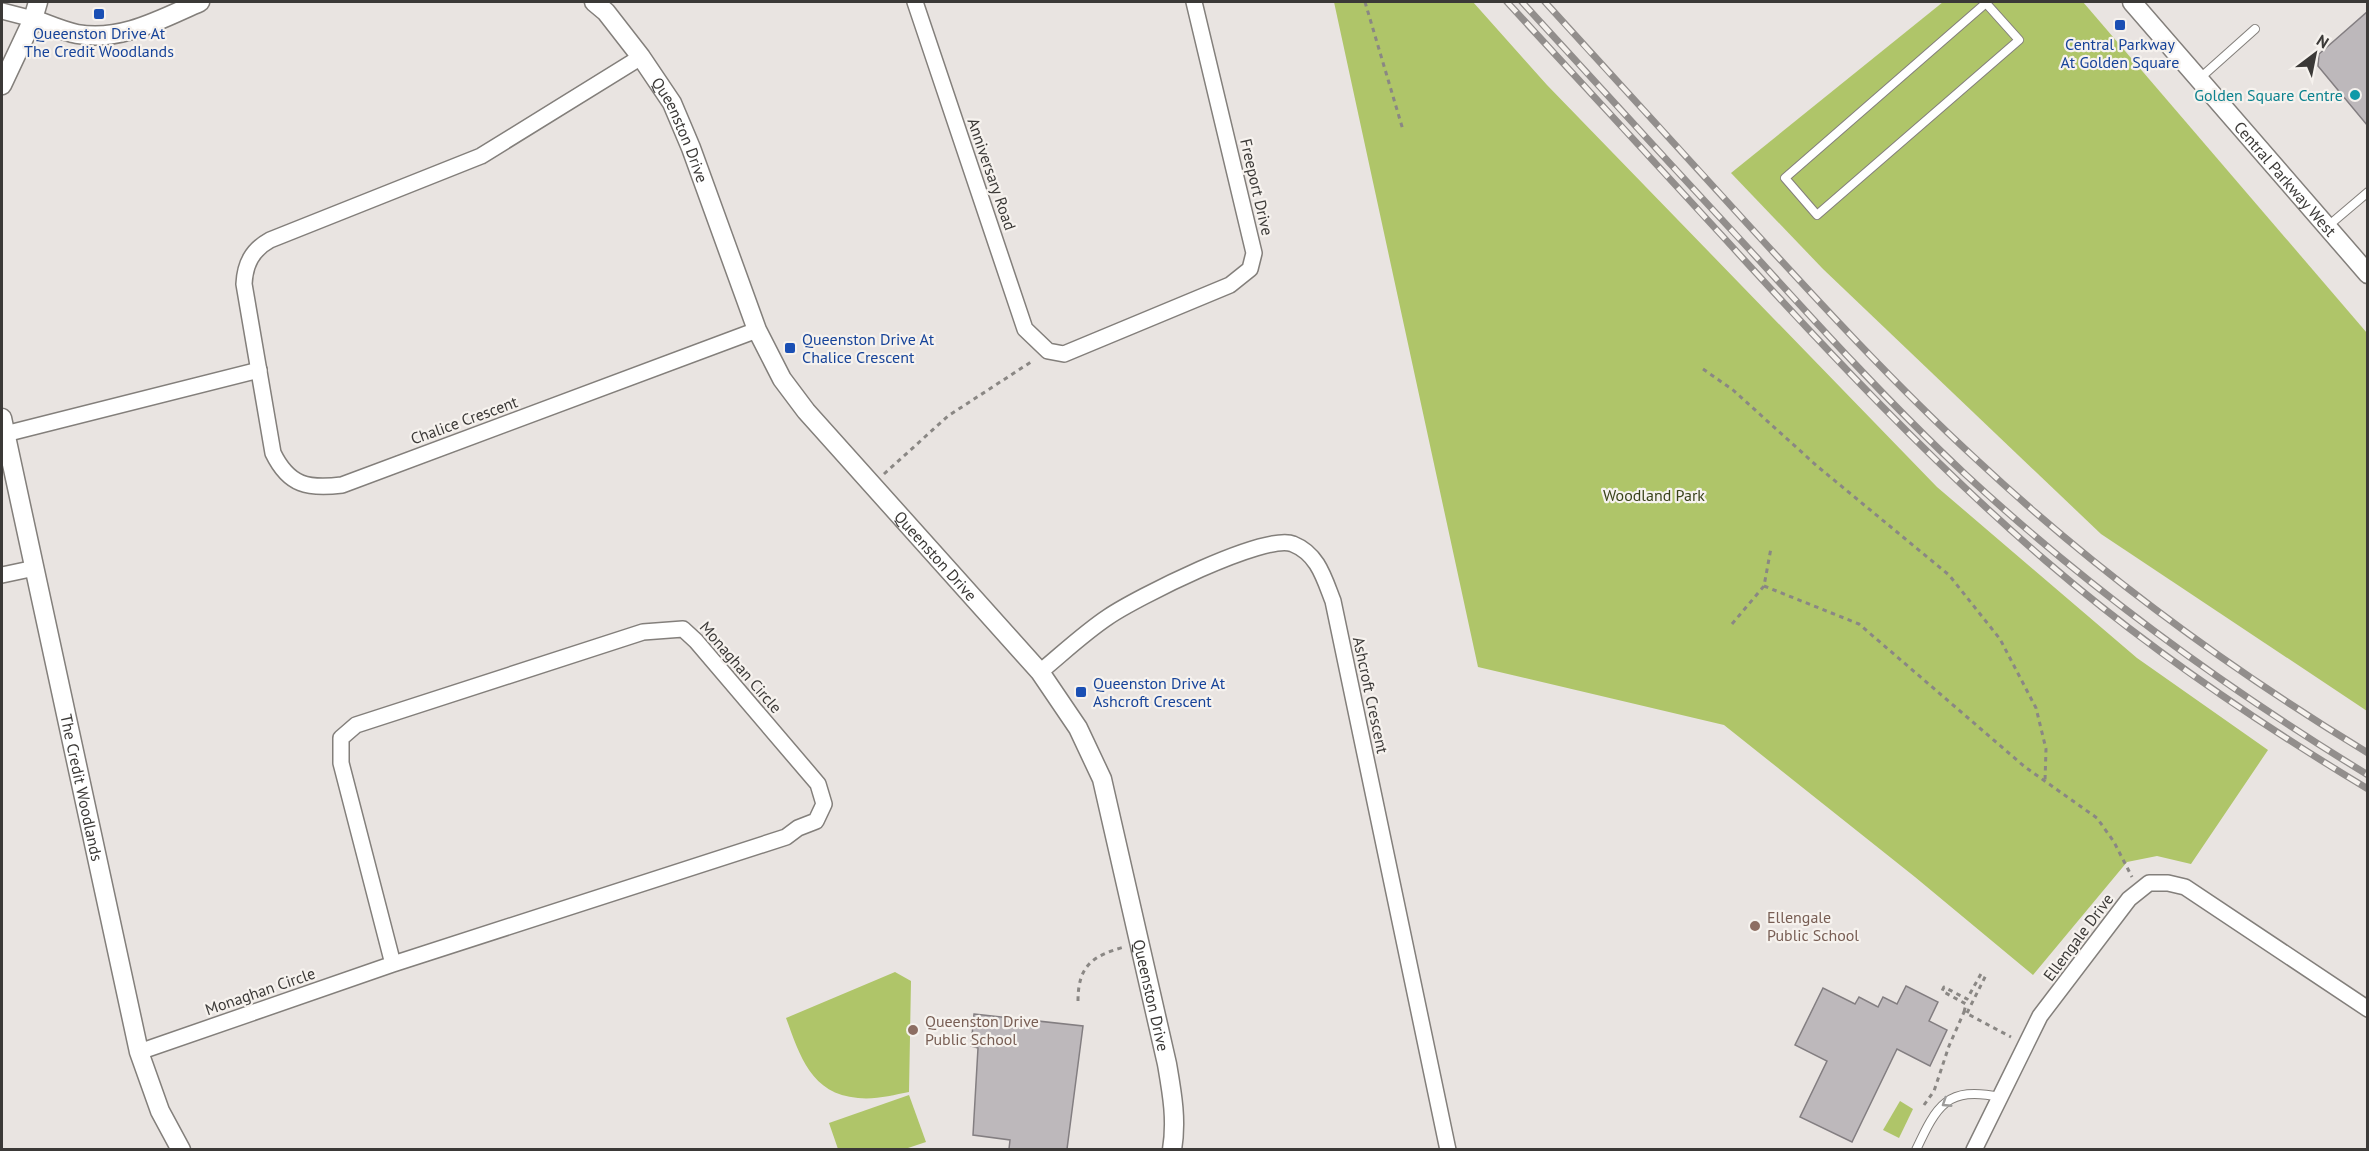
<svg xmlns="http://www.w3.org/2000/svg" width="2369" height="1151" font-family="'PT Sans',sans-serif">
  <rect width="100%" height="100%" fill="#e9e4e1"/>
  <g fill="#afc569">
    <polygon points="1334,2 1473,2 1547,85 1937,487 2137,658 2268,750 2191,864 2157,856 2127,862 2033,975 1915,877 1724,725 1478,667"/>
    <polygon points="1943,2 2083,2 2367,333 2367,711 2101,534 1823,269 1731,173"/>
    <path d="M895 972 911 981 909 1092C893 1095 875 1100 858 1098 811 1094 800 1056 786 1018Z"/>
    <polygon points="909,1095 926,1142 905,1149 838,1149 829,1123"/>
    <polygon points="1900,1101 1913,1109 1899,1138 1883,1130"/>
  </g>
  <g fill="#bdb8bb" stroke="#837e81" stroke-width="1.5">
    <polygon points="2367,12 2367,125 2318,66 2319,54"/>
    <polygon points="1906,986 1938,1002 1929,1021 1947,1030 1930,1066 1897,1049 1852,1142 1800,1117 1827,1061 1795,1045 1823,988 1855,1004 1859,997 1878,1007 1883,997 1897,1004"/>
    <polygon points="974,1014 1083,1026 1067,1149 1009,1149 1010,1140 973,1135 978,1048 971,1046"/>
  </g>
  <g fill="none" stroke-linecap="round" stroke-linejoin="round">
    <defs>
      <g id="service">
        <polyline points="1985,2 2019,40 1817,215 1785,178 1986,3"/>
        <polyline points="2199,79 2255,29"/>
        <polyline points="2328,226 2368,192"/>
        <path d="M1916 1150C1937 1105 1947 1086 2000 1097"/>
      </g>
      <g id="minor">
        <polyline points="915,2 1025,329 1048,351 1064,354 1230,285 1250,269 1254,253 1194,2"/>
        <polyline points="2,11 33,19"/>
        <path d="M641 57 481 156 270 240C252 250 245 264 244 284L273 453C289 486 308 489 342 485L757 330"/>
        <polyline points="5,434 259,370"/>
        <polyline points="2,575 35,568"/>
        <path d="M1040 672C1063 653 1084 633 1108 617 1134 599 1266 532 1293 544 1318 554 1324 578 1333 601L1448 1150"/>
        <polyline points="139,1052 393,964 786,837 798,828 816,821 824,804 818,784 696,641 683,629 643,632 356,725 341,738 341,763 393,964"/>
        <polyline points="1974,1150 2040,1016 2129,899 2149,883 2168,883 2185,887 2368,1009"/>
      </g>
      <g id="tertiary">
        <path id="s1" d="M594 2 606 12 641 57 672 103 691 148 757 330 782 379 806 411 1040 672 1078 728 1102 779 1167 1064C1172 1093 1177 1120 1172 1150"/>
        <path id="s2" d="M2132 2 2368 274"/>
        <path d="M33 19C47 24 62 31 77 34 121 42 161 19 200 2"/>
        <polyline points="2,85 33,19 38,2"/>
        <path id="s3" d="M2 418 139 1052 160 1111 181 1150"/>
      </g>
    </defs>
    <use href="#service" stroke="#837f7b" stroke-width="10"/>
    <use href="#minor" stroke="#837f7b" stroke-width="18"/>
    <use href="#tertiary" stroke="#837f7b" stroke-width="21"/>
    <g stroke="#8a8784" stroke-width="3" stroke-dasharray="4.5 4.5" stroke-linecap="butt">
      <polyline points="1365,2 1403,130"/>
      <polyline points="1703,369 1733,390 1817,466 1949,575 2000,639 2036,708 2046,749 2045,781"/>
      <polyline points="884,474 948,416 1034,360"/>
      <polyline points="1764,586 1859,624 2025,767 2097,818 2114,842 2132,877"/>
      <polyline points="1732,624 1764,586 1771,548"/>
      <path d="M1078 1001C1078 966 1092 956 1124 947"/>
      <polyline points="1964,1012 1966,1004 1942,991 1944,987 1967,999 1982,972"/>
      <polyline points="1967,1013 1986,975"/>
      <polyline points="1924,1105 1934,1091 1949,1046 1964,1012 2011,1037"/>
    </g>
    <use href="#service" stroke="#fff" stroke-width="8"/>
    <use href="#minor" stroke="#fff" stroke-width="15"/>
    <use href="#tertiary" stroke="#fff" stroke-width="18"/>
    <defs>
      <g id="rail">
        <path d="M1507 2C1580 81 1653 161 1726 240 1828 352 1931 462 2046 561 2146 647 2255 721 2368 789"/>
        <path d="M1522 2C1597 84 1673 167 1749 249 1819 326 1889 403 1965 474 2089 589 2224 687 2368 775"/>
        <path d="M1545 2C1610 74 1677 146 1742 218 1818 301 1894 384 1977 460 2096 571 2228 668 2368 753"/>
      </g>
    </defs>
    <use href="#rail" stroke="#928e8c" stroke-width="7"/>
    <use href="#rail" stroke="#f6f2ee" stroke-width="4.5" stroke-dasharray="14" stroke-linecap="butt"/>
  </g>
  <defs><path id="oneway-chevron" d="M-2-3.5L2.5 0L-2 3.5" fill="none" stroke-width="1.6" stroke-linecap="round" stroke-linejoin="round" transform="scale(1.5)"/></defs>
  <use stroke="#9d9c9b" href="#oneway-chevron" transform="translate(1946 1103) rotate(147)"/>
  <g fill="#1a4fb4" stroke="#f6f2ee" stroke-width="2">
    <rect x="93" y="8" width="12" height="12" rx="3"/>
    <rect x="2114" y="19" width="12" height="12" rx="3"/>
    <rect x="784" y="342" width="12" height="12" rx="3"/>
    <rect x="1075" y="686" width="12" height="12" rx="3"/>
  </g>
  <circle fill="#0f9aa8" stroke="#f6f2ee" stroke-width="2" cx="2355" cy="95" r="6"/>
  <g fill="#8d6e63" stroke="#f6f2ee" stroke-width="2">
    <circle cx="1755" cy="926" r="6"/>
    <circle cx="913" cy="1030" r="6"/>
  </g>
  <g text-anchor="middle" stroke-width="4.5" stroke-linejoin="round" paint-order="stroke">
    <g font-size="16" fill="#164399" stroke="#f6f2ee">
      <text x="99" y="39">Queenston Drive At<tspan x="99" dy="18">The Credit Woodlands</tspan></text>
      <text x="2120" y="50">Central Parkway<tspan x="2120" dy="18">At Golden Square</tspan></text>
      <text x="802" y="345" text-anchor="start">Queenston Drive At<tspan x="802" dy="18">Chalice Crescent</tspan></text>
      <text x="1093" y="689" text-anchor="start">Queenston Drive At<tspan x="1093" dy="18">Ashcroft Crescent</tspan></text>
    </g>
    <g font-size="16" fill="#0d838f" stroke="#f6f2ee" text-anchor="end">
      <text x="2343" y="101">Golden Square Centre</text>
    </g>
    <g font-size="16" fill="#3b3937" stroke="#f6f2ee">
      <text dy="6" stroke="none"><textPath href="#s1" startOffset="156">Queenston Drive</textPath></text>
      <text transform="translate(992 174) rotate(71)" y="6">Anniversary Road</text>
      <text dy="6" stroke="none"><textPath href="#s2" startOffset="234">Central Parkway West</textPath></text>
      <text transform="translate(1257 187) rotate(77)" y="6">Freeport Drive</text>
      <text transform="translate(464 420) rotate(-20)" y="6">Chalice Crescent</text>
      <text dy="6" stroke="none"><textPath href="#s1" startOffset="660">Queenston Drive</textPath></text>
      <text transform="translate(741 667) rotate(49)" y="6">Monaghan Circle</text>
      <text transform="translate(1371 695) rotate(78)" y="6">Ashcroft Crescent</text>
      <text dy="6" stroke="none"><textPath href="#s3" startOffset="378">The Credit Woodlands</textPath></text>
      <text transform="translate(2078 937) rotate(-53)" y="6">Ellengale Drive</text>
      <text transform="translate(260 991) rotate(-19)" y="6">Monaghan Circle</text>
      <text dy="6" stroke="none"><textPath href="#s1" startOffset="1162">Queenston Drive</textPath></text>
    </g>
    <g font-size="16" fill="#39421a" stroke="#f6f2ee">
      <text x="1654" y="501">Woodland Park</text>
    </g>
    <g font-size="16" fill="#785e54" stroke="#f6f2ee" text-anchor="start">
      <text x="1767" y="923">Ellengale<tspan x="1767" dy="18">Public School</tspan></text>
      <text x="925" y="1027">Queenston Drive<tspan x="925" dy="18">Public School</tspan></text>
    </g>
  </g>
  <rect width="2369" height="1151" fill="none" stroke="#3b3937" stroke-width="6"/>
  <g transform="translate(2315 54) rotate(32)" stroke="#f6f2ee" stroke-width="4.5" paint-order="stroke">
  <path d="M0-4.5L10 22L0 15L-10 22Z" fill="#3b3937"/>
  <text y="-9" font-size="16" font-weight="bold" text-anchor="middle" fill="#3b3937">N</text>
  </g>
</svg>
